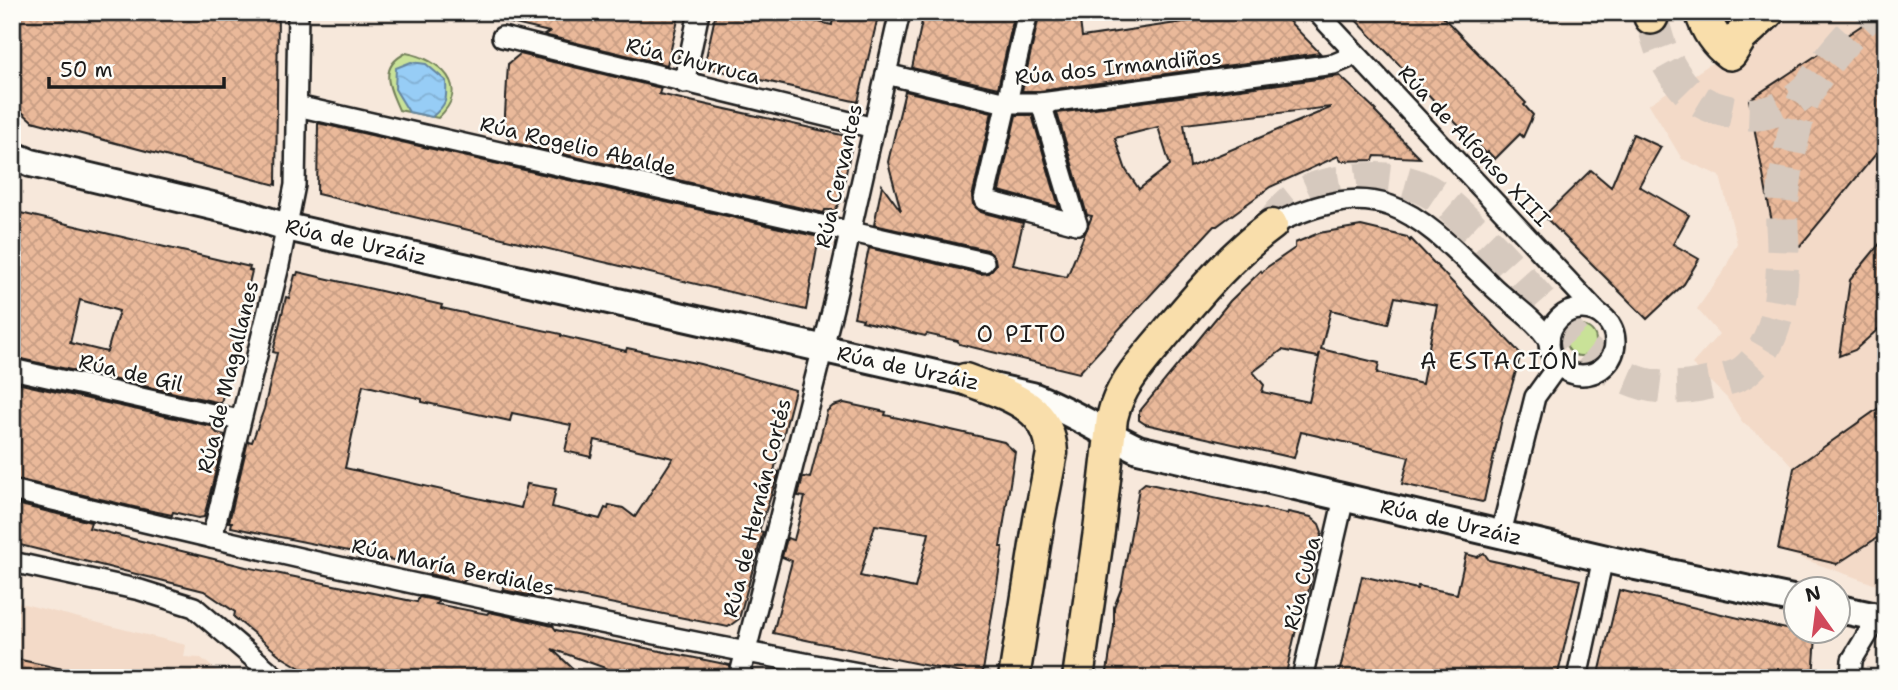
<svg xmlns="http://www.w3.org/2000/svg" width="1898" height="690" font-family="'Shantell Sans',sans-serif">
  <defs>
    <pattern id="water-waves" width="16" height="10" patternUnits="userSpaceOnUse" patternTransform="scale(1.75)"><rect width="16" height="10" fill="#97cdf6"/><path d="M0 5q4-4 8 0t8 0" fill="none" stroke="#82afd2"/></pattern>
    <pattern id="building-cross-hatch" width="8" height="8" patternUnits="userSpaceOnUse" patternTransform="scale(1.75)"><rect width="8" height="8" fill="#eab99a"/><path d="M0 0l8 8M0 8l8-8" fill="none" stroke="#c89e84"/></pattern>
  </defs>
  <rect width="100%" height="100%" fill="#f7e8db"/>
  <filter id="ink" filterUnits="userSpaceOnUse"><feTurbulence type="fractalNoise" baseFrequency=".0143" numOctaves="2"/><feDisplacementMap in="SourceGraphic" scale="14" xChannelSelector="R" yChannelSelector="G"/><feConvolveMatrix kernelMatrix="1 2 1 2 8 2 1 2 1" color-interpolation-filters="sRGB"/></filter>
  <g filter="url(#ink)">
    <g fill="#f3dac8">
      <polygon points="1790,12 1886,12 1885,588 1778,550 1794,468 1774,446 1743,423 1727,398 1692,364 1719,334 1697,309 1725,269 1737,243 1720,176 1682,159 1649,104"/>
      <polygon points="12,601 186,645 184,657 201,658 226,678 12,678"/>
    </g>
    <g fill="#c9e298" stroke="#727f5a" stroke-width="2">
      <path d="M406 53C440 59 472 87 438 118L399 110C389 87 378 67 406 53Z"/>
      <circle cx="1581" cy="341" r="15"/>
    </g>
    <path fill="url(#water-waves)" stroke="#66869f" stroke-width="2" d="M411 62 426 64 446 81C447 100 447 104 432 117L409 112 395 89 396 68Z"/>
    <g fill="url(#building-cross-hatch)" stroke="#1c1c1c" stroke-width="2" fill-rule="evenodd">
      <polygon points="12,12 278,12 276,185 32,121 12,103"/>
      <polygon points="499,12 680,12 667,65 544,35 549,32 498,20"/>
      <polygon points="716,12 798,12 797,17 832,25 834,12 879,12 858,102 704,67"/>
      <polygon points="924,12 1015,12 998,88 912,68"/>
      <polygon points="1040,12 1079,12 1082,37 1210,18 1204,12 1280,12 1320,53 1040,91 1022,91"/>
      <polygon points="1348,12 1438,12 1526,103 1524,105 1533,115 1523,137 1520,134 1495,159 1488,152 1486,154"/>
      <polygon points="1882,12 1886,12 1886,142 1800,246 1793,241 1777,249 1749,100"/>
      <polygon points="520,54 661,88 659,94 846,136 852,144 840,202 835,210 825,210 824,213 510,142 504,131 508,64"/>
      <path d="M1340 76 1376 110 1375 112 1420 158 1375 156 1373 160 1341 161 1338 156 1270 187 1217 226H1214L1079 373 959 344 958 341 927 334 925 336 862 321 863 319 854 317 869 248 981 274 988 273 996 265 995 258 987 250 874 225 882 185 901 211 888 162 905 91 992 112 972 197 973 204 981 212 1023 223 1013 265 1067 277 1092 216 1087 215 1057 113ZM1330 107V108L1190 167 1184 124ZM1158 127 1170 165 1139 189 1126 170 1115 138Z"/>
      <polygon points="1016,115 1032,115 1059,207 999,191"/>
      <polygon points="318,123 819,237 806,310 317,194"/>
      <polygon points="1633,134 1661,147 1639,186 1689,215 1673,244 1699,259 1684,284 1647,319 1544,216 1591,170 1611,187"/>
      <path d="M12 211 250 267 249 270 252 271 221 403 12 357ZM80 300 119 311 107 352 70 343Z"/>
      <path d="M1361 226 1407 237 1410 241 1411 239 1521 354 1501 423 1484 501 1482 502 1402 484 1409 457 1301 432 1294 458 1145 424 1139 420V412L1230 301 1261 271 1262 273 1266 268 1295 248V243L1319 233ZM1395 297 1437 305 1422 384 1377 373 1379 363 1321 349 1331 310 1388 324ZM1282 350 1318 357 1320 353 1309 402 1262 392 1264 385 1253 372Z"/>
      <polygon points="1886,236 1886,322 1855,350 1839,356 1850,280"/>
      <path d="M298 272 442 305 441 308 561 334V336L626 351 627 348 700 364 795 390 774 471 779 472 759 531 763 532 739 619 728 627 526 586 533 596 503 590 505 583 474 572 463 582 429 574 432 568 231 527 232 522H229L248 441 252 442 264 409 277 353 273 352 286 297 289 298 295 275H297ZM363 385 422 399V402L510 421 512 413 571 425 565 451 591 457 595 440 673 458 635 517 623 508 609 505 608 509 605 508 600 519 552 507 556 489 527 484 521 508 345 468Z"/>
      <polygon points="12,382 215,427 214,430 217,433 225,435 204,517 198,518 173,512 172,515 138,508 12,478"/>
      <path d="M844 403 886 412 885 415 1004 442 1015 452 1000 547H1003L983 671 975 676 773 633 792 561 782 557 787 538 794 540 805 497 798 496 803 477 810 478 827 411 833 406ZM875 525 929 533 915 588 860 576Z"/>
      <polygon points="1886,403 1886,532 1837,564 1778,550 1794,468"/>
      <polygon points="1145,483 1287,514 1288,512 1311,517 1319,524 1322,532 1308,593 1305,593 1300,612 1285,678 1106,678 1114,627 1114,607 1121,589 1139,488"/>
      <polygon points="12,503 91,522 89,528 246,567 417,602 419,597 439,601 436,604 487,614 489,612 553,626 556,630 730,665 727,678 633,678 552,649 583,678 317,678 282,657 234,617 235,612 204,591 12,543"/>
      <polygon points="1484,553 1489,560 1580,580 1557,678 1397,678 1374,673 1373,678 1338,678 1362,576 1417,589 1418,586 1457,594 1466,554 1477,557"/>
      <polygon points="1619,590 1816,636 1813,678 1598,678"/>
      <polygon points="12,658 67,670 66,678 12,678"/>
    </g>
    <g fill="none" stroke-linecap="round" stroke-linejoin="round">
      <g stroke="#d6c9be" stroke-width="33" stroke-dasharray="33 17" stroke-linecap="butt">
        <path d="M1651 17C1655 29 1658 43 1663 54 1670 69 1682 88 1696 98 1713 111 1749 118 1769 112 1787 108 1802 94 1815 82"/>
        <path d="M1272 225C1291 196 1307 188 1341 182 1368 177 1394 176 1420 187 1442 196 1458 214 1475 230 1512 266 1544 306 1579 345 1615 377 1651 395 1700 385 1713 382 1735 379 1745 371 1781 341 1782 290 1783 247 1783 235 1781 222 1782 210 1784 178 1791 142 1800 110 1810 76 1847 37 1872 12"/>
      </g>
      <defs>
        <g id="minor">
          <polyline points="1028,12 984,200 1077,224"/>
          <polyline points="1317,12 1597,312"/>
          <polyline points="502,37 874,128"/>
          <polyline points="886,74 1006,103 1041,103 1334,64 1346,59 1350,50"/>
          <polyline points="684,83 699,12"/>
          <polyline points="1041,103 1077,224"/>
          <polyline points="297,106 984,262"/>
          <path d="M1272 225C1381 172 1414 210 1491 285 1510 304 1535 318 1549 341"/>
          <circle cx="1582" cy="342" r="33"/>
          <polyline points="12,369 239,420"/>
          <path d="M12 490C301 561 593 625 886 678"/>
          <polyline points="1501,533 1535,397 1558,365"/>
          <polyline points="212,538 278,270 295,185 298,12"/>
          <polyline points="12,562 140,590 194,607 277,678"/>
          <polyline points="739,678 833,308 900,12"/>
          <polyline points="1302,678 1344,498"/>
          <polyline points="1577,678 1603,558"/>
          <polyline points="1851,678 1852,660 1878,617"/>
        </g>
        <g id="secondary">
          <path d="M12 155 31 163 242 213 287 227 1032 396C1069 410 1102 432 1138 449L1636 566 1797 600"/>
          <polyline points="1839,609 1886,619"/>
        </g>
        <g id="primary">
          <path d="M965 379C1003 394 1050 404 1052 453L1039 520 1014 678"/>
          <path d="M1078 678 1099 531 1112 418C1120 383 1144 360 1166 333 1199 294 1230 256 1272 225"/>
        </g>
        <g id="motorway">
          <polyline points="1651,12 1651,17"/>
          <path d="M1702 12C1707 29 1716 43 1730 53L1740 37 1767 12"/>
        </g>
      </defs>
      <use href="#minor" stroke="#1c1c1c" stroke-width="24"/>
      <use href="#secondary" stroke="#1c1c1c" stroke-width="32"/>
      <use href="#primary" stroke="#1c1c1c" stroke-width="35"/>
      <use href="#motorway" stroke="#1c1c1c" stroke-width="38"/>
      <use href="#minor" stroke="#fdfcf7" stroke-width="19"/>
      <use href="#secondary" stroke="#fdfcf7" stroke-width="26"/>
      <use href="#primary" stroke="#f9deab" stroke-width="30"/>
      <use href="#motorway" stroke="#f9deab" stroke-width="33"/>
    </g>
  </g>
  <g text-anchor="middle" stroke-width="5" stroke-linejoin="round" paint-order="stroke">
    <g font-size="21" fill="#1c1c1c" stroke="#fdfcf7">
      <text transform="translate(693 61) rotate(14)" y="7">Rúa Churruca</text>
      <text transform="translate(1118 67) rotate(-6)" y="7">Rúa dos Irmandiños</text>
      <text transform="translate(578 146) rotate(13)" y="7">Rúa Rogelio Abalde</text>
      <text transform="translate(1474 146) rotate(47)" y="7">Rúa de Alfonso XIII</text>
      <text transform="translate(839 176) rotate(-77)" y="7">Rúa Cervantes</text>
      <text transform="translate(356 242) rotate(13)" y="7">Rúa de Urzáiz</text>
      <text transform="translate(908 368) rotate(12)" y="7">Rúa de Urzáiz</text>
      <text transform="translate(131 373) rotate(13)" y="7">Rúa de Gil</text>
      <text transform="translate(228 377) rotate(-76)" y="7">Rúa de Magallanes</text>
      <text transform="translate(757 508) rotate(-76)" y="7">Rúa de Hernán Cortés</text>
      <text transform="translate(1451 522) rotate(13)" y="7">Rúa de Urzáiz</text>
      <text transform="translate(453 567) rotate(12)" y="7">Rúa María Berdiales</text>
      <text transform="translate(1302 583) rotate(-76)" y="7">Rúa Cuba</text>
    </g>
    <g font-size="23" letter-spacing="2" fill="#1c1c1c" stroke="#fdfcf7">
      <text x="1022" y="342">O PITO</text>
      <text x="1500" y="369">A ESTACIÓN</text>
    </g>
  </g>
  <rect width="1898" height="690" fill="none" stroke="#fdfcf7" stroke-width="42"/>
  <rect x="21" y="21" width="1856" height="648" fill="none" stroke="#1c1c1c" stroke-width="2.5" filter="url(#ink)"/>
  <g transform="translate(1817 610) rotate(346)"><circle r="33" fill="#fdfcf7" stroke="#a3a29f" stroke-width="2"/>
  <path d="M0-5L12 26L0 18L-12 26Z" fill="#d1495b"/>
  <text y="-10" font-size="19" font-weight="bold" text-anchor="middle" fill="#1c1c1c">N</text>
  </g>
  <path d="M49 77v10h175v-10" fill="none" stroke="#1c1c1c" stroke-width="3.5"/>
  <text x="60" y="77" font-size="21" fill="#1c1c1c" stroke="#fdfcf7" stroke-width="5" paint-order="stroke">50 m</text>
</svg>
